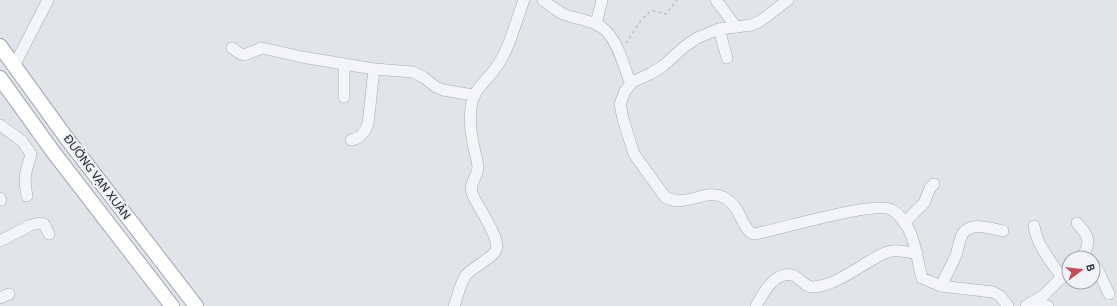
<svg xmlns="http://www.w3.org/2000/svg" width="1117" height="306" font-family="Cabin,sans-serif">
  <rect width="100%" height="100%" fill="#e1e4e9"/>
  <g fill="none" stroke-linecap="round" stroke-linejoin="round">
    <defs>
      <g id="minor">
        <path d="M543 0C549 5 556 10 563 14 578 20 597 20 608 33 619 46 623 64 629 79L632 82 625 91 620 104 623 119 634 154 665 197C684 209 705 188 723 197 729 200 735 206 738 212 742 219 746 232 754 234 779 230 874 200 892 210 898 213 905 222 908 228 917 244 917 262 922 278L941 286 993 292 1000 296 1008 306"/>
        <polyline points="716,0 736,27"/>
        <polyline points="596,24 602,0"/>
        <polyline points="719,29 727,58"/>
        <polyline points="232,48 239,53 244,55 262,48 302,57 374,69 413,72 423,77 436,87 443,90 473,95"/>
        <polyline points="14,66 48,0"/>
        <polyline points="632,82 650,74 663,66 684,47 697,38 719,29 752,25 762,20 788,0"/>
        <polyline points="344,97 344,64"/>
        <path d="M0 125 22 141 31 154C26 173 23 175 27 196"/>
        <path d="M351 140C360 139 365 132 368 124L374 69"/>
        <polyline points="0,198 1,200"/>
        <polyline points="904,223 924,203 930,188 934,184"/>
        <path d="M1077 223C1089 236 1092 243 1081 258"/>
        <path d="M1034 226C1037 246 1051 261 1062 278"/>
        <polyline points="0,241 31,225 40,223 44,224 49,234"/>
        <polyline points="1093,263 1099,272 1109,294"/>
        <path d="M941 286C946 275 952 265 956 255 958 249 959 243 961 237 968 220 989 228 1003 231"/>
        <polyline points="0,298 9,294"/>
        <polyline points="1033,302 1048,306"/>
        <path d="M454 306C458 296 460 283 466 275 473 267 494 257 496 250 501 237 477 207 472 193 469 183 478 176 478 167 477 157 473 147 472 137 470 127 470 117 471 107 473 89 485 83 495 69 510 49 515 23 524 0"/>
        <path d="M756 306C762 296 769 281 781 276 799 269 801 288 814 287 834 285 853 271 870 261 877 257 884 252 892 251 900 250 909 253 917 253"/>
        <polyline points="1026,306 1044,295 1069,270"/>
      </g>
      <g id="major">
        <polyline points="0,46 65,136 196,306"/>
        <polyline points="0,78 54,153 172,306"/>
      </g>
    </defs>
    <use href="#minor" stroke="#a6abb3" stroke-width="12"/>
    <use href="#major" stroke="#a1a8b4" stroke-width="16"/>
    <path stroke="#bfc2c8" stroke-width="1.5" stroke-dasharray="3 3" stroke-linecap="butt" d="M626 43C632 35 643 13 653 11 658 11 662 14 666 14L677 0"/>
    <use href="#minor" stroke="#f4f5f8" stroke-width="11"/>
    <use href="#major" stroke="#fff" stroke-width="14"/>
  </g>
  <g text-anchor="middle" stroke-width="4" stroke-linejoin="round" paint-order="stroke">
    <g font-size="12" fill="#2a3240" stroke="#f1f3f7">
      <text transform="translate(97 177) rotate(53)" y="4">ĐƯỜNG VẠN XUÂN</text>
    </g>
  </g>
  <g transform="translate(1081 270) rotate(75)"><circle r="19" fill="#f1f3f7" stroke="#a1a6ae"/>
  <path d="M0-3L7 15L0 10L-7 15Z" fill="#c74d5c"/>
  <text y="-6" font-size="11" font-weight="bold" text-anchor="middle" fill="#2a3240">B</text>
  </g>
</svg>
